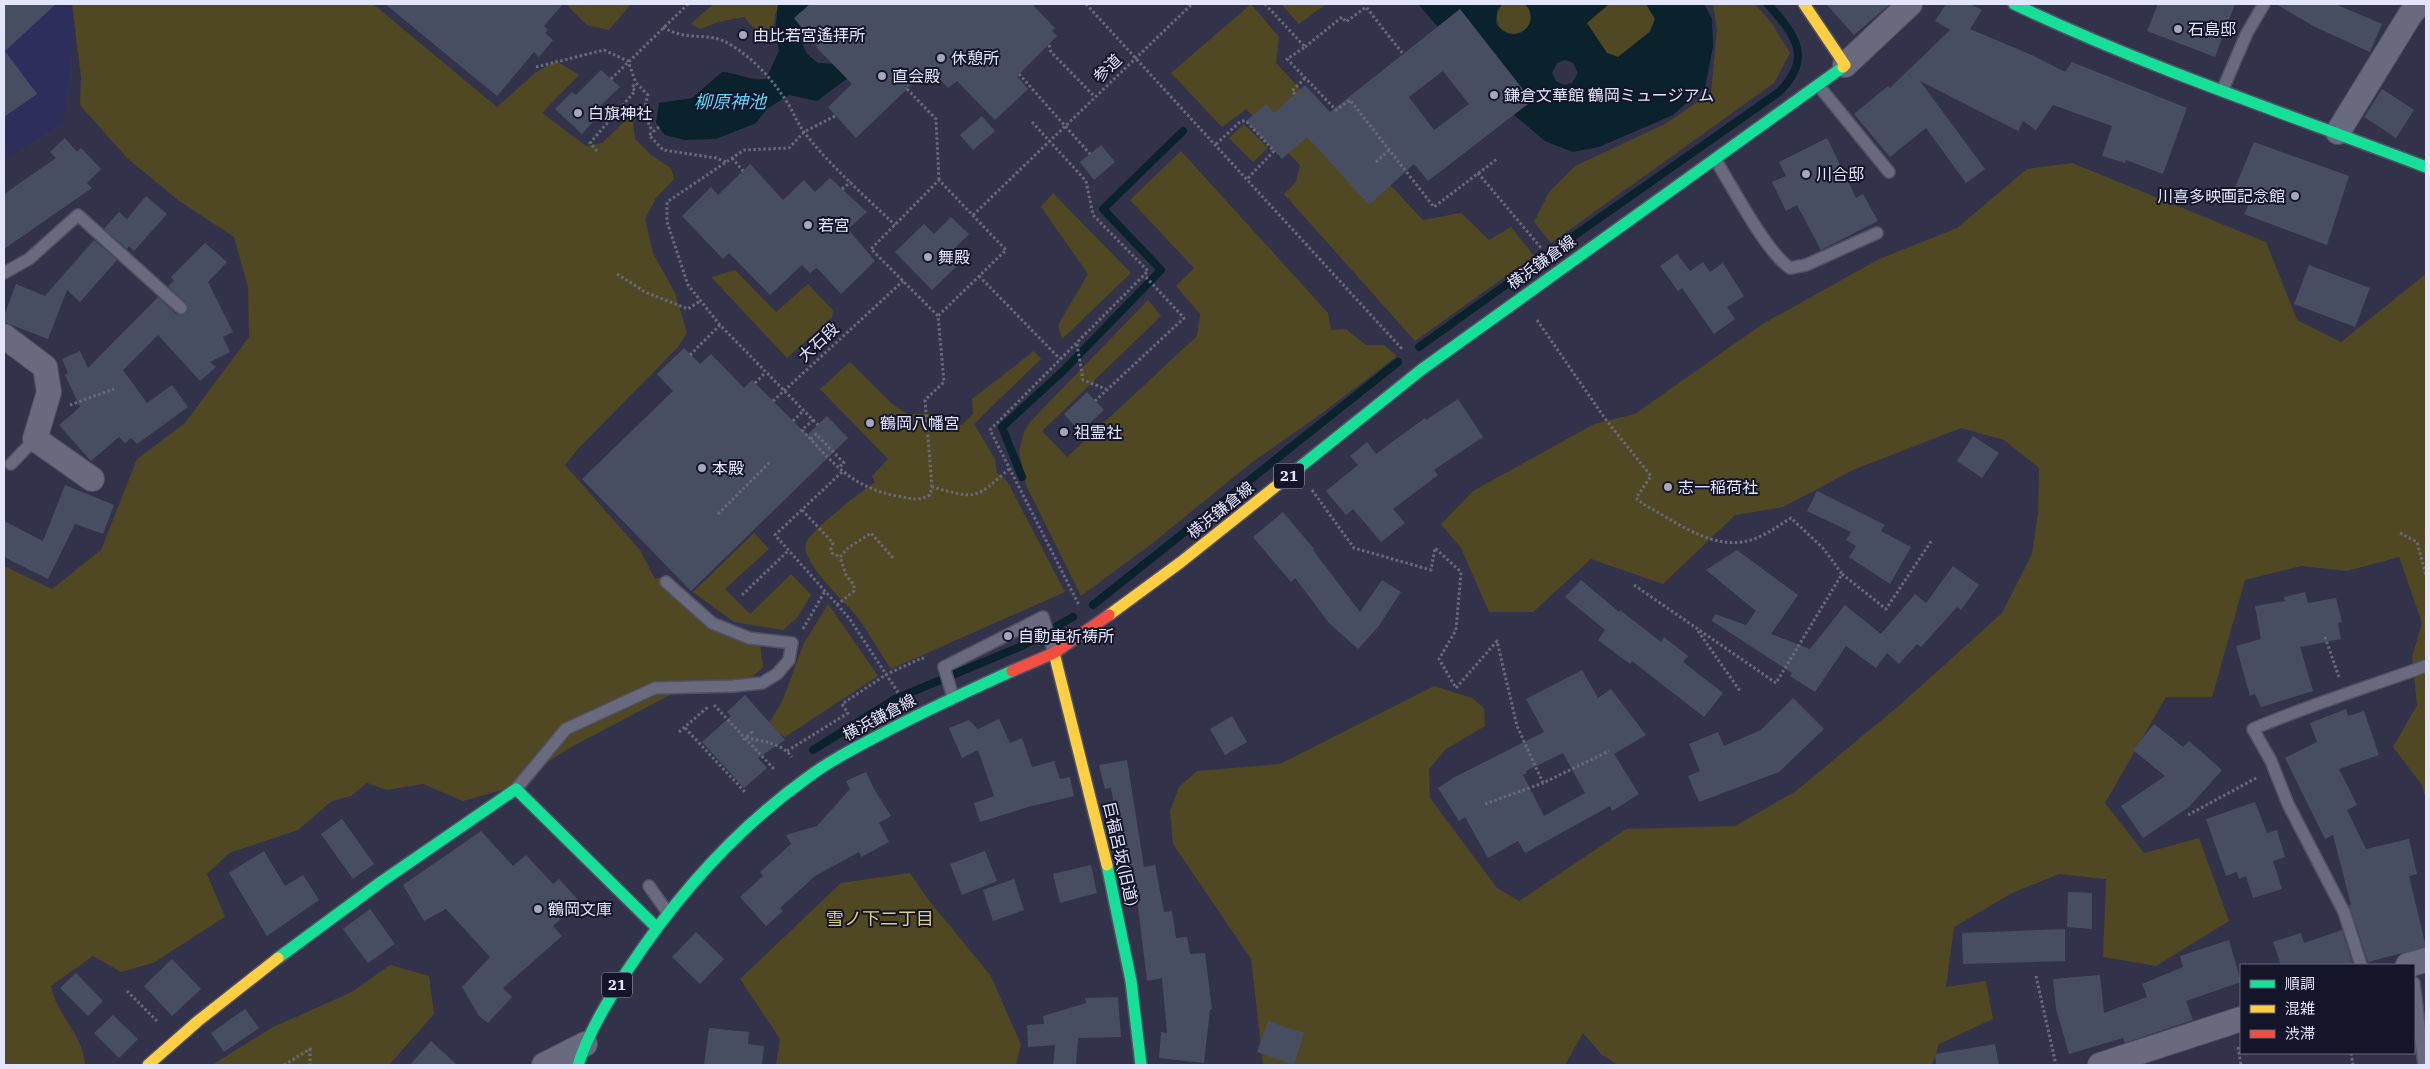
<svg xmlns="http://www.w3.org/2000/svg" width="2430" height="1069" font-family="'IBM Plex Serif','Noto Sans JP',serif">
  <rect width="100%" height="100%" fill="#32334a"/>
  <polygon fill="#2e2e5c" points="4,4 78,4 63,123 4,159"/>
  <g fill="#4f4822">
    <path d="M72 4H373L497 107 536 72 556 61 579 75 542 113 586 146 602 143 632 114 635 139 651 155 671 168 674 179 656 198 645 219 653 253 675 293 687 333 678 347 577 450 565 465 640 550 655 579 669 575 714 620 759 635 763 667 749 680 672 694 573 746 505 789 463 801 423 784 387 790 367 783 351 796 332 801 298 830 229 853 207 874 225 917 153 963 121 972 93 956 51 986C56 1015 84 1035 85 1065H4V566L52 589 101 550 137 459 185 423 249 337 248 287 234 237 178 200 127 158 80 105 81 77Z"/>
    <polygon points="566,4 631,4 609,30 587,25"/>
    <polygon points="713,4 779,4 775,15 772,39 761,36 744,17 718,22 700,29 691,24"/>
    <polygon points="1251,4 1279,37 1276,63 1423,220 1461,213 1489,240 1511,227 1534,256 1415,341 1284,194 1296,182 1300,165 1246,109 1222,127 1171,73"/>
    <polygon points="1281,4 1326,4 1299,24"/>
    <path d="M1502 4H1525C1542 22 1518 44 1500 28L1496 17Z"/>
    <polygon points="1609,4 1646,4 1655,19 1649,32 1618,57 1607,53 1586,23"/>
    <polygon points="1713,4 1755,4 1773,25 1790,53 1774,83 1551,243 1534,222 1549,192 1575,166 1665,124 1711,93 1717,29"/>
    <polygon points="1244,124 1268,148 1253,162 1229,138"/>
    <polygon points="1181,151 1328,313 1331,330 1346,329 1366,345 1384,345 1397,356 1321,414 1251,463 1154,542 1081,596 1026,485 1019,451 1024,432 1030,422 1148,300 1161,316 1042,431 1067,457 1197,336 1200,314 1176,286 1194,268 1130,200"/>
    <polygon points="2072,163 2266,242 2297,320 2341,342 2426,274 2426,800 2422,785 2393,747 2417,705 2412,657 2422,623 2399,557 2347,571 2301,566 2245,580 2212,697 2166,697 2105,803 2144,853 2199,838 2229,921 2156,966 2103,957 2106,879 2059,874 2012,893 1954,927 1946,987 1986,981 1993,1019 1939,1044 1932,1065 1618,1065 1602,1055 1583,1033 1565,1065 1263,1065 1251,959 1173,844 1170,811 1179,787 1197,771 1280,764 1434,686 1472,698 1484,708 1485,726 1446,749 1429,769 1430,798 1497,888 1519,901 1626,829 1735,826 1796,791 1901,704 2002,613 2032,554 2038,513 2039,468 2004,440 1961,428 1853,470 1783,507 1735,515 1663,584 1591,559 1533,612 1489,612 1461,548 1441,524 1473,491 1594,424 1635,414 1761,325 1879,259 1957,228 2027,169"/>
    <polygon points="1053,193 1131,273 1062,339 1058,325 1088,274 1041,207"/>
    <polygon points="735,270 776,312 808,284 833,310 832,317 787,358 711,277"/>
    <path d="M1034 351 1041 359 974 424 995 459 997 473 1007 481 1065 592 891 669C879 651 868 631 855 614 844 601 799 560 806 543 812 529 861 492 875 482L872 476 888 459 820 389 850 362 891 403 907 414H934L962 425 973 414 972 399Z"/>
    <polygon points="754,533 769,549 725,589 750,614 791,574 811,595 797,618 783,630 734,622 693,592"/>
    <polygon points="828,604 878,676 785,737 767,726 782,702 803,645"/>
    <polygon points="910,873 927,898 991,976 1021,1045 1016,1065 776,1065 780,1039 740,979 841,883"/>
    <polygon points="390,965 429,976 434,1014 389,1065 212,1065 271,1028 352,992"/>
  </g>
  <g fill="#09222b" fill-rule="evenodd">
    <path d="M778 4H820L804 20 800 40 807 54 818 63 842 64 852 75 817 101 789 95 767 109 756 123 716 139 685 140 665 135 656 123 659 103 692 98 722 72C739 73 749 81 766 79L779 51 775 33Z"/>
    <path d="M1418 4H1502L1497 11 1496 23C1512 49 1544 24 1525 4H1609L1587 23 1607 53 1618 57 1650 32 1655 19 1646 4H1704L1712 19 1713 47 1705 87 1673 115 1599 147 1573 152 1545 141 1514 115 1460 9 1438 27ZM1565 60 1573 63 1578 73 1572 83 1564 85 1556 81 1552 73 1557 63Z"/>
  </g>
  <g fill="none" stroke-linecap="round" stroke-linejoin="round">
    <g stroke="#09222b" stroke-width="8">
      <path d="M1558 247 1779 92C1814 57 1795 35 1768 4"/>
      <polyline points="1419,347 1539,261"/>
      <polyline points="1022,477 1002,427 1063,371 1161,270 1103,209 1183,131"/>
      <polyline points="1093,605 1398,362"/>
      <polyline points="813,750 895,699 1022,646 1073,617"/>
    </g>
  </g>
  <g fill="#484e62" fill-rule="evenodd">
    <polygon points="4,4 56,4 5,51 37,94 4,117"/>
    <polygon points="385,4 563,4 544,26 548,30 545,33 553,40 539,57 534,52 497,96"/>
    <polygon points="810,4 1032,4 1055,28 1052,31 1057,36 1017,76 1028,89 995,120 957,81 948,88 929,68 856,138 828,107 852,84 819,50 794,18"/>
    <polygon points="1826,4 1890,4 1854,35"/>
    <polygon points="1946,4 1970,4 1982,10 1970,29 2034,56 2065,72 2072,62 2187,108 2163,174 2126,160 2125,163 2102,156 2112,126 2053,105 2036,130 2023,121 2018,131 1920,81 1985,169 1966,183 1926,128 1890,157 1854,114 1888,86 1890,88 1950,30 1935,21"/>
    <polygon points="2158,4 2235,4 2215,57 2147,31"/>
    <polygon points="2276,4 2335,4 2382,24 2370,52 2315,27"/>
    <path d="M1460 9 1532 101 1428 181 1414 164 1369 205 1307 137 1282 159 1246 121 1266 104 1274 113 1305 85 1330 112ZM1443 71 1469 104 1434 130 1409 97Z"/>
    <polygon points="601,70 620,87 595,111 599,115 582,134 555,109 572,92 576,95"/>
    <polygon points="2382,89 2414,110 2396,138 2364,117"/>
    <polygon points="982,116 995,131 973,150 960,135"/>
    <polygon points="65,138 77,152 81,148 101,169 87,183 92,188 4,249 4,194 56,158 50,152"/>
    <polygon points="1827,138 1856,198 1863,194 1878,221 1821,250 1797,205 1786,211 1772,182 1786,176 1779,162"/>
    <polygon points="2254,142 2349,176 2327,245 2244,214 2249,204 2231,197"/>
    <polygon points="1101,145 1115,162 1094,180 1080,162"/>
    <polygon points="750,164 783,200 804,180 815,192 830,178 867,212 848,229 875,261 841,294 817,268 810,273 802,265 770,295 729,253 723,259 682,216 711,187 718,195"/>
    <polygon points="146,196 167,214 134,251 129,246 127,249 104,229 119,212 127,219"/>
    <polygon points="951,217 969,234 951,252 961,262 932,290 895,252 924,224 934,234"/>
    <polygon points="94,240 117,260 80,302 67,290 48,339 4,322 4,316 16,284 45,296"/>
    <polygon points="205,243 227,262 208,282 233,332 223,337 230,352 210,362 216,367 200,381 158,335 123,370 147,403 172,385 188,407 137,444 131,438 125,443 119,437 91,461 59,425 80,407 65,375 68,373 62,359 80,351 88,368 158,297 176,314 183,315 186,313 188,309 186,303 168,286 174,281 171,277"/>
    <polygon points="1677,254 1690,271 1703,262 1710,272 1723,263 1744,296 1727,307 1735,319 1714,334 1682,288 1678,291 1660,266"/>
    <polygon points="2309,265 2370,288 2355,327 2294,304"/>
    <polygon points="684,348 700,364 711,354 744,388 752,380 807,435 827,416 848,438 691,591 582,479 673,391 657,374"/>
    <polygon points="1087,392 1104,410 1080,432 1064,414"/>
    <polygon points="1458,399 1483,437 1434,470 1438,475 1393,509 1405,523 1381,542 1353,509 1346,515 1326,491 1358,465 1350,456 1367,442 1376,454 1425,418 1426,420"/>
    <polygon points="1973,436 1999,453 1982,478 1957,461"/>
    <polygon points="65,485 114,505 103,534 75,524 48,579 4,557 4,521 43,541"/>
    <polygon points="1817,491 1885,525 1881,531 1911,547 1890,584 1849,557 1856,546 1846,540 1851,532 1807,511"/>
    <polygon points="1283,512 1314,549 1313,550 1360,612 1382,580 1401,592 1378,627 1358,649 1329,623 1295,578 1291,582 1253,537"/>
    <polygon points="1737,550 1798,595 1771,634 1810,649 1845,605 1881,634 1915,594 1926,603 1953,566 1979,585 1961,610 1957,607 1921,647 1917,644 1899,664 1887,653 1876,668 1846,646 1815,692 1790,676 1792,673 1712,621 1715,614 1746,625 1756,611 1706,570"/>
    <polygon points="1581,580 1619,612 1620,610 1661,642 1664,637 1688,656 1683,662 1723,693 1704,717 1632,661 1630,664 1598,640 1605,630 1565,597"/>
    <polygon points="2305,592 2308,603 2336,598 2342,622 2338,623 2341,639 2300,647 2313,691 2261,707 2255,694 2250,696 2236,646 2261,639 2255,606 2285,601 2284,597"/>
    <path d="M1582 670 1598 698 1611 689 1646 735 1614 754 1639 794 1612 811 1610 806 1525 853 1518 841 1488 858 1465 817 1459 821 1438 788 1453 778 1544 732 1526 699ZM1563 753 1585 793 1544 816 1523 775 1527 773 1526 771Z"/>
    <polygon points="745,695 785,740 758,758 767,768 744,788 702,742 731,716 727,712"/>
    <polygon points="1793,698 1824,729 1779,772 1699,802 1688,776 1700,771 1689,744 1718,732 1724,746 1761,730"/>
    <polygon points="2346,709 2348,716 2364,711 2379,755 2339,769 2357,805 2347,810 2366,849 2409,839 2417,874 2409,876 2426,947 2368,962 2349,905 2351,905 2333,835 2325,839 2285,758 2317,742 2310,723"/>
    <polygon points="1232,716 1247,742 1225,755 1210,729"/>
    <polygon points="999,719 1010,743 1022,738 1032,767 1054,761 1060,779 1070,777 1074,796 1028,807 980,822 974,803 994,796 978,750 962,758 949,728 969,720 978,729"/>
    <polygon points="2154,724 2183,747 2189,741 2222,770 2189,807 2143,838 2121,806 2165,776 2133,750"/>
    <polygon points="1127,760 1144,867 1155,865 1164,912 1172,911 1176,938 1187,937 1190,954 1205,953 1212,1010 1210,1010 1204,1063 1159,1058 1161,1032 1167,1033 1162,978 1147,981 1136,890 1129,892 1111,788 1105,789 1099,765"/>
    <polygon points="866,772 874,789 891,816 879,823 889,842 861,857 859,852 815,876 780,908 783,911 766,926 740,897 763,876 760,872 791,844 786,835 817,826 850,789 846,781"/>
    <polygon points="2255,802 2267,833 2277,830 2285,857 2273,861 2282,889 2253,898 2246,876 2239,879 2237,872 2226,876 2206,819"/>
    <polygon points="342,819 374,864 353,879 321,834"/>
    <polygon points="481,831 513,866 526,855 553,884 559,879 580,902 553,926 562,936 503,988 512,997 488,1023 479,1016 462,987 490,957 446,909 424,921 403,885"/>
    <polygon points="264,851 285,886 303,875 319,900 267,936 229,873"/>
    <polygon points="985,851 997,881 962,895 950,864"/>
    <polygon points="1091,865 1097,893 1060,903 1053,874"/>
    <polygon points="1014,879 1024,910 993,921 983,890"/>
    <polygon points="2068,892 2092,893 2092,929 2067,927"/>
    <polygon points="370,909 395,944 368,963 343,929"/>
    <polygon points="2065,929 2065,961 1963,964 1962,933"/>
    <polygon points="2342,930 2353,965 2281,965 2273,942 2301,933 2304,943"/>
    <polygon points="696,932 724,959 700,984 672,957"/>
    <polygon points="2229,940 2241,982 2186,1001 2193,1020 2125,1043 2123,1038 2069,1054 2056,1009 2053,979 2100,975 2104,1013 2147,997 2142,984 2183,967 2180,956"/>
    <polygon points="172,959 201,989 172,1016 144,986"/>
    <polygon points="76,973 103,1001 88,1016 60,988"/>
    <polygon points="1118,997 1121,1037 1078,1038 1076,1065 1053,1065 1055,1045 1028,1047 1027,1025 1044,1024 1043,1016 1086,1003 1085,998"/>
    <polygon points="245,1009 259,1028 224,1052 211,1033"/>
    <polygon points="113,1015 138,1039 119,1058 94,1033"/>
    <polygon points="1268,1021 1304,1033 1294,1065 1257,1052"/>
    <polygon points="709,1028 749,1032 748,1044 764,1046 762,1065 704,1065"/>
    <polygon points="431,1041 457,1065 410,1065"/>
    <polygon points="1995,1044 1999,1065 1936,1065 1935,1054"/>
  </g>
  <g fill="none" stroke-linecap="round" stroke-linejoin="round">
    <defs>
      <g id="lane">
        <polyline points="1818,85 1889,172"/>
        <polyline points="2222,91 2247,33 2264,4"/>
        <path d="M1715 159C1732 186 1766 252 1790 268L1806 265 1877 233"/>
        <polyline points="4,273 29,259 78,215 181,308"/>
        <polyline points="11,464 35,439"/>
        <polyline points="953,697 944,667 1043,617 1054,653"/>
        <polyline points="516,789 566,729 655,688 734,686 762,683 777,674 789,660 792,643 749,638 712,623 666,582"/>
        <polyline points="649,886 668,913"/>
        <path d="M2361 965 2344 912 2288 804 2271 761 2253 729C2309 705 2368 687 2426 666"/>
        <polyline points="2414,983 2424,1065"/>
      </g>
      <g id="street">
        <polyline points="1845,65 1910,4"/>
        <polyline points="2338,132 2410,15 2419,4"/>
        <polyline points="4,336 45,367 49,392 35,439 92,479"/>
        <polyline points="2408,965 2426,960"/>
        <polyline points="544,1065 585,1044"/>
        <polyline points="2100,1065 2241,1019"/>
      </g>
      <g id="fast">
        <path d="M2014 4C2148 68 2288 114 2426 167"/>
        <polyline points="1285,479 1421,370 1843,67"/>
        <polyline points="1107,865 1131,981 1141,1065"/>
        <polyline points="278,958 381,882 516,789 656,927"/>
        <path d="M578 1065C589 1031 608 1001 627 971 675 898 736 829 807 778 832 759 861 745 889 730 929 709 970 690 1012 671"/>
      </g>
      <g id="slow">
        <polyline points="1804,4 1845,65 1843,67"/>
        <polyline points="1109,615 1181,562 1285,479"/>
        <polyline points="1054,653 1107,865"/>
        <polyline points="148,1065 198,1021 278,958"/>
      </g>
      <polyline id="jam" points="1012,671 1054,653 1109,615"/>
    </defs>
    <use href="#lane" stroke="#505164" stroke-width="14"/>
    <use href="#street" stroke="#505164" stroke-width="26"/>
    <use href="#fast" stroke="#505164" stroke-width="14"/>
    <use href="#slow" stroke="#505164" stroke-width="14"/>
    <use href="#jam" stroke="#505164" stroke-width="14"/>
    <g stroke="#68697b" stroke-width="3" stroke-dasharray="2.5 2.5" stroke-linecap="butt">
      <polyline points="1086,4 1403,350"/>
      <polyline points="1265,4 1305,47 1287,59 1336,110 1350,100 1434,207 1497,159"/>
      <path d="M663 27C689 43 709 30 731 45 754 59 772 79 787 102 793 111 797 123 804 132 830 166 864 195 895 225"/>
      <polyline points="1049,45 1051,52 1095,97"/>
      <polyline points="1305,47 1342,17 1346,22 1366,7 1403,54"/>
      <path d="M536 67 604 50 628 61 636 83 648 95C643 110 645 118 653 132"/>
      <polyline points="1019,74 1090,154"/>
      <polyline points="611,79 688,4"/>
      <polyline points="907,89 936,119 939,180"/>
      <polyline points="1295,94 1292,91 1305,78"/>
      <path d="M835 116 804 132 789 148 744 150 667 202V222L688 285 720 325 813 420 802 430C833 463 851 487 897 496 911 498 917 502 930 495L932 487C977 499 974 500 1009 469"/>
      <polyline points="1032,122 1086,181 1093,215 1148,271 990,430 1079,605"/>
      <polyline points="659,127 649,135 663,150 716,158 726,162"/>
      <polyline points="1216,144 1241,121 1246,121 1274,151 1247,179"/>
      <polyline points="597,151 590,143 635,91 632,87 636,83"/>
      <polyline points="732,158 743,171"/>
      <polyline points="1376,162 1389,150"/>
      <polyline points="1478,173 1542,249"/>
      <polyline points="842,189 851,182"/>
      <polyline points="973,215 1192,4"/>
      <polyline points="617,274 645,292 688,309 700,301"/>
      <polyline points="979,276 1060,359"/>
      <path d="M1537 320 1606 420 1651 476 1636 498 1643 504C1679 523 1719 557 1761 536 1772 531 1781 524 1791 518L1824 549 1842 574"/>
      <polyline points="1077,344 1083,380 1106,389"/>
      <polyline points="690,355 720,325"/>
      <polyline points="755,383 765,373"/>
      <polyline points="773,401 903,281"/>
      <polyline points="1095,401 1184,318 1144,275"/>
      <polyline points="70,405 114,389"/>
      <polyline points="813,420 818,425"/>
      <polyline points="793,421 804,410"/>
      <polyline points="811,439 816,434 844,463 838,468"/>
      <polyline points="842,472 775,535 849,618 899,694"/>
      <polyline points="932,487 925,400 944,382 938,316 871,249 939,180 1006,250 938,316"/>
      <polyline points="1312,490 1354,548 1431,570 1435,548 1461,572 1456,630 1439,659 1456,688 1497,641 1517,726 1543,783 1609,751"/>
      <polyline points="802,510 833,543 831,549 832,553 840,557"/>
      <polyline points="718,514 771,461"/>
      <polyline points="2400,533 2417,542 2426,576"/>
      <polyline points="1634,585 1776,683 1842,574 1886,609 1932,540"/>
      <polyline points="742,595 789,550"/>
      <polyline points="837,605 854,591 854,585 846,575 840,557 848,548 871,533 893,558"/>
      <polyline points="803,629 825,591"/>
      <polyline points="1698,631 1740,691"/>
      <polyline points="2325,637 2339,677"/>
      <polyline points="714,705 773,768 772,770"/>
      <polyline points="685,728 745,792"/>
      <polyline points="679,732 709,706"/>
      <path d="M746 738C763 741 781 743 792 757"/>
      <polyline points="743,740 752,732 750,730"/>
      <polyline points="787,751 848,713 842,704 887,674 922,658 926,660"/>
      <polyline points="1485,804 1543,783"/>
      <polyline points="2188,815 2258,777"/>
      <polyline points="2036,976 2056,1065"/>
      <polyline points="127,991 157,1021"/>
      <polyline points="2238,1047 2241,1065"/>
      <polyline points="2351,1053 2353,1065"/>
      <polyline points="284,1065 310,1049 310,1065"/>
    </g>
    <use href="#lane" stroke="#696a7d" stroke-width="11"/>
    <use href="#street" stroke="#696a7d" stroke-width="24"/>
    <use href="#fast" stroke="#16e098" stroke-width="11"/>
    <use href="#slow" stroke="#ffcf43" stroke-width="11"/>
    <use href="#jam" stroke="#f24e42" stroke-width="11"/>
  </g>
  <g fill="#a4a7be" stroke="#141528" stroke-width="2">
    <circle cx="2178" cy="29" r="5"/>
    <circle cx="743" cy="35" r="5"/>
    <circle cx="941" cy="58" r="5"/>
    <circle cx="882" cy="76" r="5"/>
    <circle cx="1494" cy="95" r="5"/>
    <circle cx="578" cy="113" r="5"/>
    <circle cx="1806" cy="174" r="5"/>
    <circle cx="2295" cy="196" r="5"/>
    <circle cx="808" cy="225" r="5"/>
    <circle cx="928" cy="257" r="5"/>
    <circle cx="870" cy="423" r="5"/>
    <circle cx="1064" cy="432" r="5"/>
    <circle cx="702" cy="468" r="5"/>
    <circle cx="1668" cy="487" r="5"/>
    <circle cx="1008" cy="636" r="5"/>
    <circle cx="538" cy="909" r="5"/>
  </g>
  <g text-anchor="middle" stroke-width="4" stroke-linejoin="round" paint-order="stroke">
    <g fill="#141528" stroke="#a4a7bc" stroke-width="1">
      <rect x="1274" y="463.5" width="30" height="25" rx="4"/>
      <rect x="602" y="972.5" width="30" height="25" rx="4"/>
    </g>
    <g font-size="15" font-weight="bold" fill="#e2e5fc">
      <text x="1289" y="481">21</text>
      <text x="617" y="990">21</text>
    </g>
    <g font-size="16" fill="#e2e5fc" stroke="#141528" text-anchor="start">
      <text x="2188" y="35">石島邸</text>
      <text x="753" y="41">由比若宮遙拝所</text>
      <text x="951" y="64">休憩所</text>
      <text x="892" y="82">直会殿</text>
      <text x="1504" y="101">鎌倉文華館 鶴岡ミュージアム</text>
      <text x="588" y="119">白旗神社</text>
      <text x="1816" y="180">川合邸</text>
      <text x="2285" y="202" text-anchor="end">川喜多映画記念館</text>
      <text x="818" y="231">若宮</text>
      <text x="938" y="263">舞殿</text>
      <text x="880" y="429">鶴岡八幡宮</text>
      <text x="1074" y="438">祖霊社</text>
      <text x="712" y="474">本殿</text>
      <text x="1678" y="493">志一稲荷社</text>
      <text x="1018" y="642">自動車祈祷所</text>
      <text x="548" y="915">鶴岡文庫</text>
    </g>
    <g font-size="16" fill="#e2e5fc" stroke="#141528">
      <text transform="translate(1107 68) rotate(-44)" y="6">参道</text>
      <text transform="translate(1541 262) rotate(-36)" y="6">横浜鎌倉線</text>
      <text transform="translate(818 342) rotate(-43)" y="6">大石段</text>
      <text transform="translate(1220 510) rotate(-39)" y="6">横浜鎌倉線</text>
      <text transform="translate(879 717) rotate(-28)" y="6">横浜鎌倉線</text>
      <text transform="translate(1121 854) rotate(77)" y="6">巨福呂坂(旧道)</text>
    </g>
    <g font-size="18" font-style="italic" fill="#5dd8fb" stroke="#141528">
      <text x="730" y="108">柳原神池</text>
    </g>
    <g font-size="18" fill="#dccf81" stroke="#141528">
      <text x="880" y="925">雪ノ下二丁目</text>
    </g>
  </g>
  <rect width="2430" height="1069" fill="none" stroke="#e2e5fc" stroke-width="10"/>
  <rect x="2240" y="964" width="175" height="90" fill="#141528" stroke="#66687d"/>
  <rect x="2250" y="980" width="25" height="8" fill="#16e098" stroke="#66687d"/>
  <text x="2285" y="989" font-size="15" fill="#e2e5fc">順調</text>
  <rect x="2250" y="1005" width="25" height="8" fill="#ffcf43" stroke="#66687d"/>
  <text x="2285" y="1014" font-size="15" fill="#e2e5fc">混雑</text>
  <rect x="2250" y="1030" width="25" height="8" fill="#f24e42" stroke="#66687d"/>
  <text x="2285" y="1039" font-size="15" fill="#e2e5fc">渋滞</text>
</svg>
